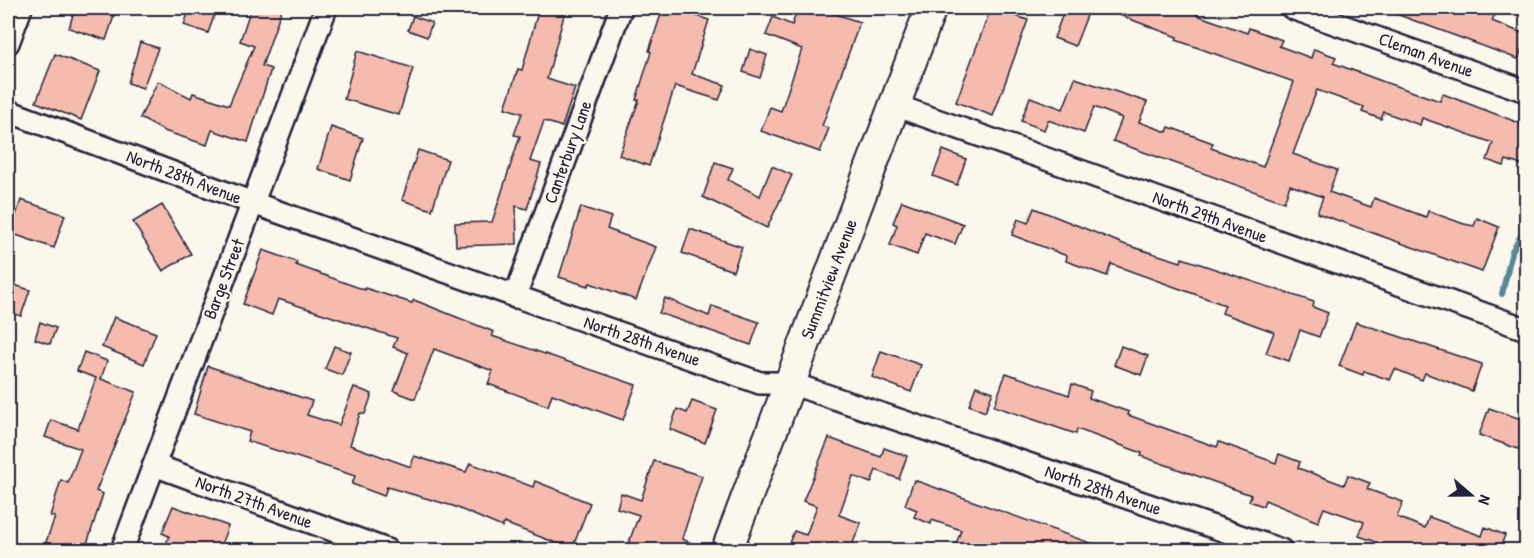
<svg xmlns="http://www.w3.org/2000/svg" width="1534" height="558" font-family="'Patrick Hand',sans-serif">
  <rect width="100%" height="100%" fill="#fbf7ec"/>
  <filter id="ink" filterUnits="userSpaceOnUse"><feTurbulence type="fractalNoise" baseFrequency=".0167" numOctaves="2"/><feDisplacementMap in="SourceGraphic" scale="12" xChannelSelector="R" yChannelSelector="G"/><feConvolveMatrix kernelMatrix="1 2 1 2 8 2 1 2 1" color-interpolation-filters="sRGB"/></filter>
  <g filter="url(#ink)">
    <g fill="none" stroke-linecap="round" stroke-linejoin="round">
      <polyline stroke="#578896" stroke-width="6" points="1502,294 1512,251 1526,227"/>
    </g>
    <g fill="#f5bbae" stroke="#22223b" stroke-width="1.5">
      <polygon points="75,8 88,8 114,16 106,40 69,28"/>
      <polygon points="190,8 217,8 208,33 184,25"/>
      <polygon points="251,8 282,8 262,66 271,69 248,142 212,130 207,145 164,131 140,118 158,81 191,98 193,93 229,105 254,46 240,41"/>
      <polygon points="539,8 566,8 547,79 575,88 562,127 544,121 530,161 541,164 527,209 516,206 517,244 456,246 455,223 492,222 520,136 514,135 522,113 505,108 518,69 522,70"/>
      <polygon points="663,8 672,8 709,20 692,74 725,85 719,100 675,86 649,166 619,155 639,100 636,100 651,52 649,51"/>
      <polygon points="798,8 817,8 860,22 822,126 829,128 820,152 761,131 770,107 781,111 802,49 766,35 773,17 792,25"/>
      <polygon points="991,8 1028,20 993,116 956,102"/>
      <polygon points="1065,8 1090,8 1075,46 1054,38"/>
      <polygon points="1101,8 1200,8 1197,15 1247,33 1249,28 1282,40 1279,46 1311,58 1314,49 1336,57 1333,63 1387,83 1440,101 1443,94 1527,126 1527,167 1506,160 1504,166 1487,160 1493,143 1422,118 1420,125 1384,112 1381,119 1362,112 1364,107 1317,90 1293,154 1337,170 1329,192 1371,207 1374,198 1426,217 1428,211 1464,224 1474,226 1477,218 1499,227 1482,272 1317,213 1323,197 1290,185 1284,202 1113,141 1122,118 1094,107 1084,133 1048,120 1044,130 1021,121 1030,97 1063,109 1075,78 1147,102 1139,122 1167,132 1169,127 1213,143 1211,148 1263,167 1294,82 1176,40 1177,37"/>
      <polygon points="1380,8 1479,8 1495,13 1492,21 1527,35 1518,59"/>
      <polygon points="413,16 432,23 427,37 408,30"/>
      <polygon points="140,42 158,48 143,88 128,83"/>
      <polygon points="750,49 767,55 760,78 743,72"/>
      <polygon points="357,51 413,68 399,115 344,99"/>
      <polygon points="55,54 100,71 81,120 36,102"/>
      <polygon points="331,127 363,138 350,180 318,169"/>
      <polygon points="418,150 448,160 432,210 402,200"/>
      <polygon points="943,150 966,159 957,185 933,176"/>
      <polygon points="715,162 733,168 728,180 760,196 772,166 792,175 767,228 703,197"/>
      <polygon points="21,200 65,215 54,248 10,233"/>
      <polygon points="902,201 963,224 955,244 925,233 917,255 890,245 897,225 893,223"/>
      <polygon points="162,205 191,254 163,271 133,222"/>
      <polygon points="581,207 611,217 607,229 656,247 636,300 590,283 588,286 559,277"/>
      <polygon points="1034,208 1126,245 1181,262 1182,258 1314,302 1313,307 1328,313 1319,337 1300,330 1289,361 1266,353 1274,332 1222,313 1225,305 1111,264 1107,276 1066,261 1067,256 1012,235 1018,219 1028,223"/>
      <polygon points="690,229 742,247 733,271 682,253"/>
      <polygon points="263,250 297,262 296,265 365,290 365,288 412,303 414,300 494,332 492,336 636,385 623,420 552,394 548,406 488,384 493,371 434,349 415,399 394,391 408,353 393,347 397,338 278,299 272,315 243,304"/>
      <polygon points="8,283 30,290 21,316 8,312"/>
      <polygon points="665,298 709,316 712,306 759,322 751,345 659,313"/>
      <polygon points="114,317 156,333 144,364 102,347"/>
      <polygon points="40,322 56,328 50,344 35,339"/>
      <polygon points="1356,322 1482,364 1472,391 1425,373 1422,380 1395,369 1390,380 1364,371 1363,375 1339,366"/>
      <polygon points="334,346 351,352 342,375 325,369"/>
      <polygon points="1121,346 1148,356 1141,375 1114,365"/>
      <polygon points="881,351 921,365 911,392 872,377"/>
      <polygon points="84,352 107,361 101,379 136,392 96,491 103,494 85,550 43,550 55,517 50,516 61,480 68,483 81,449 45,437 51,420 78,429 96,378 77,371"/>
      <polygon points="208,366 312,401 307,415 339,425 354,387 372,394 365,414 360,413 350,445 411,467 414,456 466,472 470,463 533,487 535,481 590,503 572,549 504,523 502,527 453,506 387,487 384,496 352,484 355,476 247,441 250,432 194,414"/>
      <polygon points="1006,373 1069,395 1072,384 1091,391 1089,398 1129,412 1128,415 1217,447 1219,442 1276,463 1279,454 1300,462 1298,468 1344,485 1348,475 1370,483 1367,489 1403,502 1397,517 1425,528 1429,517 1482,536 1485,527 1505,535 1502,543 1516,550 1400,550 1359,536 1364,522 1324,508 1318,522 1265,500 1263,506 1249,501 1251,495 1141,456 1142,453 1077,429 1076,434 994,406"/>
      <polygon points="976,386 993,392 985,412 969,405"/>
      <polygon points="692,401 717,410 705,443 670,429 677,409 687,413"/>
      <polygon points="1489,408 1527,421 1527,436 1521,450 1479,435"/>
      <polygon points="829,438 881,457 884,448 907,456 899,479 876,470 871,483 853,476 839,515 861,523 850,550 786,550 794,531 806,535 817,506 803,501"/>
      <polygon points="654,461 702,476 682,539 708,550 626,550 639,515 617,508 621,493 641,500"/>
      <polygon points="914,480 1107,549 1107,550 1011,550 987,542 984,550 954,550 961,530 932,520 931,524 914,517 917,510 905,505"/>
      <polygon points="173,506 228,526 219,550 164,550 169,536 162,533"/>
    </g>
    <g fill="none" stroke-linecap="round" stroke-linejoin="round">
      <defs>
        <g id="street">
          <polyline points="1292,8 1526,91"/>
          <polyline points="8,43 21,8"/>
          <polyline points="894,105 1526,329"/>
          <polyline points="8,111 253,203 760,383 790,383 1281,550"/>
          <polyline points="515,297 621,8"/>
          <polyline points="154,465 387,550"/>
          <polyline points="122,550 326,8"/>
        </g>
        <polyline id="secondary" points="727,550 931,8"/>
      </defs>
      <use href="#street" stroke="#22223b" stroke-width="26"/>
      <use href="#secondary" stroke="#22223b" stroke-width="34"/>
      <use href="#street" stroke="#fbf7ec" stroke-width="21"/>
      <use href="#secondary" stroke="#fbf7ec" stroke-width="30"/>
    </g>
  </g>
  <g text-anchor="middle" stroke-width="5" stroke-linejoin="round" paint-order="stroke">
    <g font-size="18" fill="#22223b" stroke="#fbf7ec">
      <text transform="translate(1426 55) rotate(20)" y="6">Cleman Avenue</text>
      <text transform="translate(568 152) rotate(-70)" y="6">Canterbury Lane</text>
      <text transform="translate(184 177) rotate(21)" y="6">North 28th Avenue</text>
      <text transform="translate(1210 217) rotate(20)" y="6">North 29th Avenue</text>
      <text transform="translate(224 279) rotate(-69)" y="6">Barge Street</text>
      <text transform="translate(829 279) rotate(-69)" y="6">Summitview Avenue</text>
      <text transform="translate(642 341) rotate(19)" y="6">North 28th Avenue</text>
      <text transform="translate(1103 490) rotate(19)" y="6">North 28th Avenue</text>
      <text transform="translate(254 502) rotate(20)" y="6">North 27th Avenue</text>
    </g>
  </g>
  <rect width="1534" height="558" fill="none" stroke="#fbf7ec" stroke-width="30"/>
  <rect x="15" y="15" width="1504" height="528" fill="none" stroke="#22223b" stroke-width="2" filter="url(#ink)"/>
  <g transform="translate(1471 495) rotate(110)" stroke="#fbf7ec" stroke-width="4.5" paint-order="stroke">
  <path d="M0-4.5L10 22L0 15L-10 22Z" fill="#22223b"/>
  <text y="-9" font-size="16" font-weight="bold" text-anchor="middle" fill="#22223b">N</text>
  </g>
</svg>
